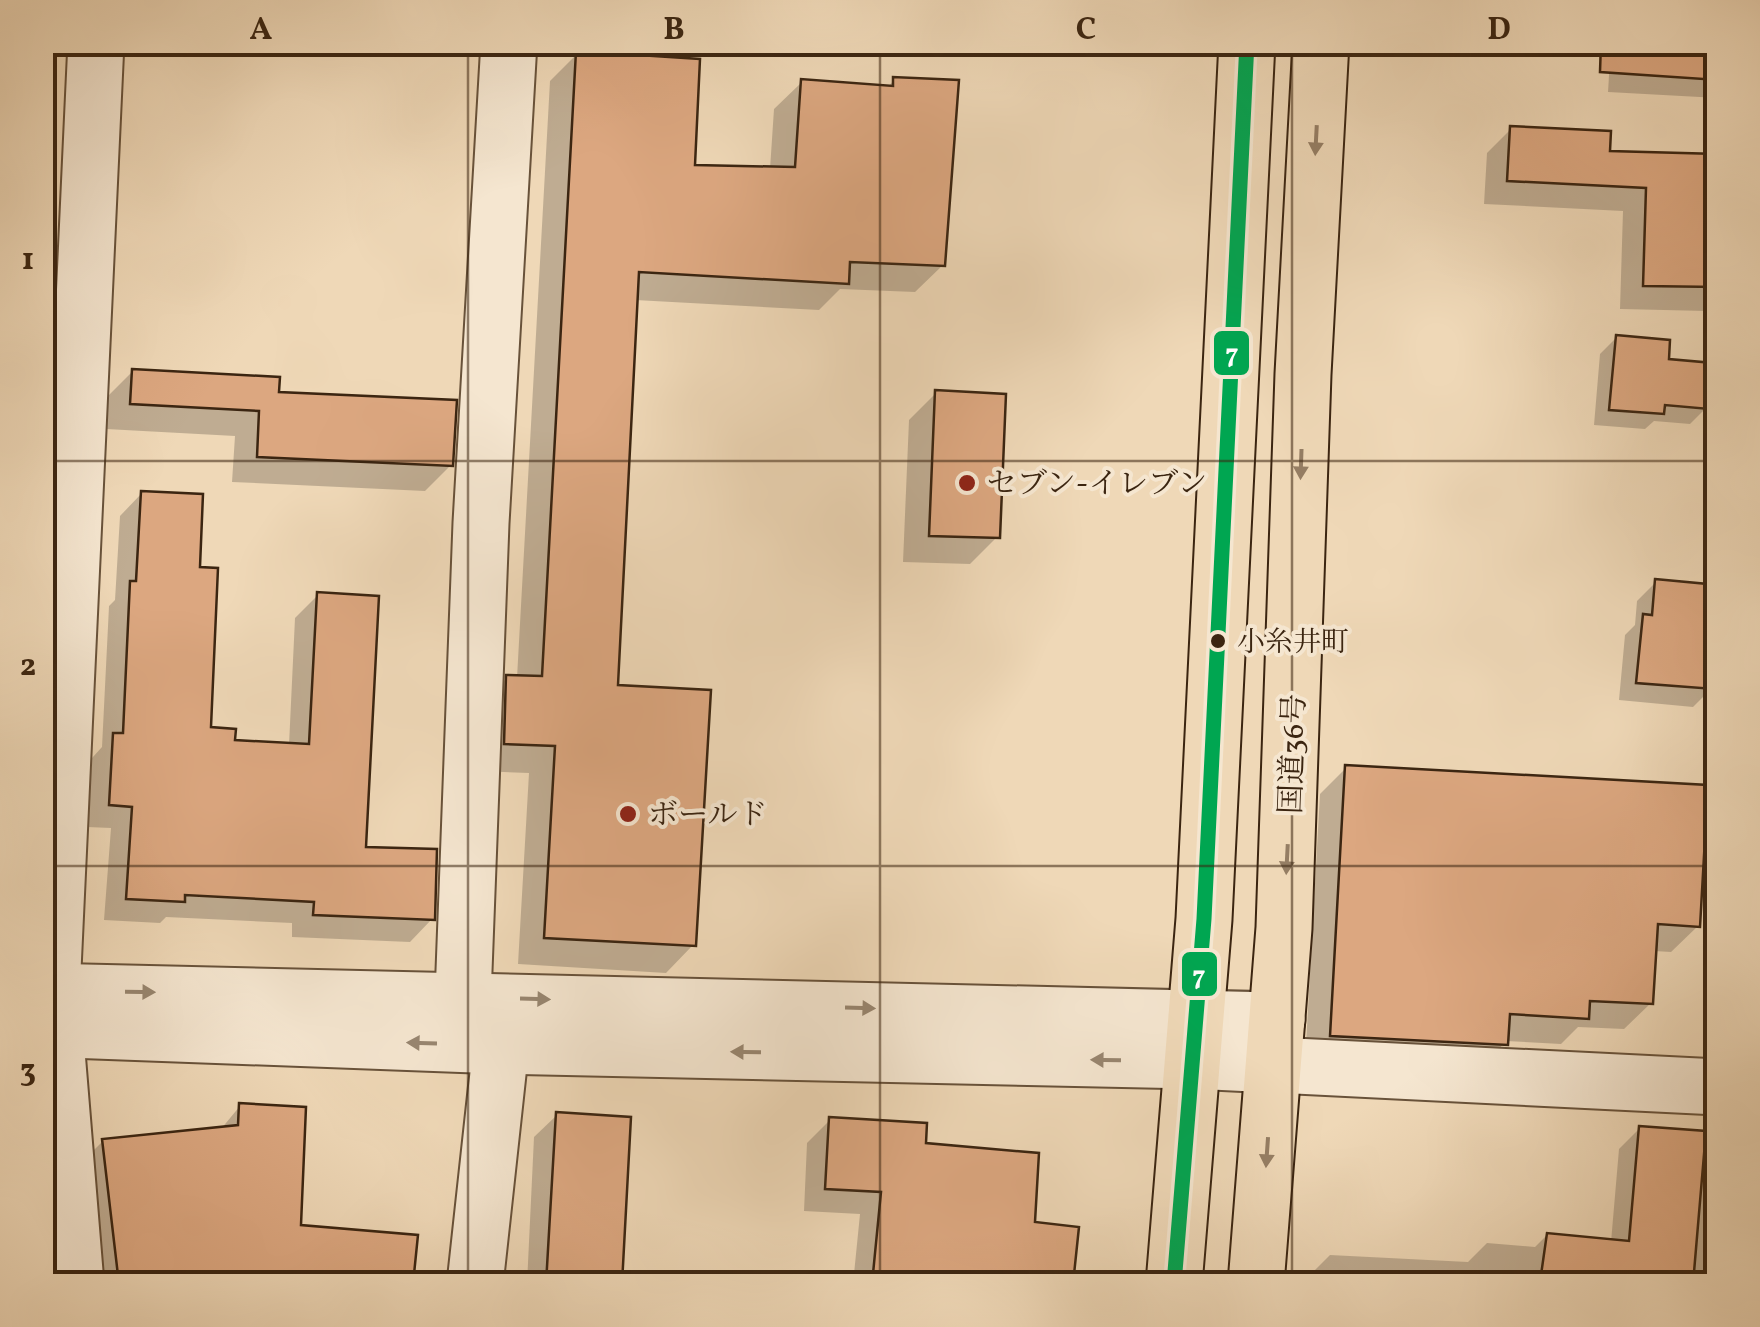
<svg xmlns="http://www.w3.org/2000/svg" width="1760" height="1327" font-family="Vollkorn,'Noto Serif JP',serif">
  <rect width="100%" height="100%" fill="#efd8b7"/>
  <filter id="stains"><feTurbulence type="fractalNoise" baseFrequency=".002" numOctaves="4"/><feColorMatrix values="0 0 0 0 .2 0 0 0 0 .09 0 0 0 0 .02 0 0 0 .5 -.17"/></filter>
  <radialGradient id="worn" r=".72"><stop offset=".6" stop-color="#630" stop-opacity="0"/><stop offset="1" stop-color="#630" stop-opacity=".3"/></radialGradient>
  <g fill="#0003">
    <polygon points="1611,42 1718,42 1718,98 1608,92"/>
    <polygon points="577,54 692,168 770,169 774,109 802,82 887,88 894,80 943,265 915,292 840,289 819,310 635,300 615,687 693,945 666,973 518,964 529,773 478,771 480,705 508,677 517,678 550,81"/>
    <polygon points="1511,129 1608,153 1718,156 1718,300 1707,311 1620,309 1623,211 1484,204 1487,153"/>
    <polygon points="1617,337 1706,408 1690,424 1654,421 1645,429 1594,425 1600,354"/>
    <polygon points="133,371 277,394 451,465 425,491 232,482 235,436 106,429 107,397"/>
    <polygon points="936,393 997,537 970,564 903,562 909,420"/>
    <polygon points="142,493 197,569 208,730 233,743 289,745 295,618 318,595 363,849 432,919 410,942 292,937 292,923 166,917 160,923 104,920 111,828 87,827 92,758 102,747 109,606 115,600 120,516"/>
    <polygon points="1656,582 1718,587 1712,688 1693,707 1619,700 1625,635 1635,625 1637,601"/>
    <polygon points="1346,768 1698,926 1671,952 1654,951 1651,1003 1624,1029 1578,1027 1561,1044 1506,1041 1479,1071 1305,1062 1320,794"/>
    <polygon points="240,1106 298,1227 415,1237 410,1284 99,1284 84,1160 103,1141 221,1129"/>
    <polygon points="557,1115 628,1120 618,1284 527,1284 534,1137"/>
    <polygon points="830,1120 923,1145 1032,1224 1071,1276 1079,1277 1078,1284 853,1284 860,1214 804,1211 807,1143"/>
    <polygon points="1640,1128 1718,1134 1718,1284 1309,1284 1309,1276 1330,1255 1468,1262 1487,1243 1535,1247 1547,1235 1611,1242 1619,1149"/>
  </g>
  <g fill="#dca780" stroke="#3b2511" stroke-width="2.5">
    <polygon points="1601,42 1718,42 1718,80 1600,72"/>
    <polygon points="576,51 700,59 695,165 795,167 801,79 893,86 893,77 959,80 945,266 850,262 849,284 639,272 618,685 711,690 696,946 544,938 555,746 504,744 506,675 542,676"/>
    <polygon points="1510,126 1611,131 1610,151 1718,154 1718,287 1643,286 1646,188 1507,181"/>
    <polygon points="1616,335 1670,340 1669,359 1713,363 1709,409 1665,405 1664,414 1609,410"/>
    <polygon points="132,369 280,377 279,392 457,400 453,466 257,457 259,411 130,404"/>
    <polygon points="935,390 1006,394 1000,538 929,536"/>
    <polygon points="141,491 203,494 200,567 218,568 211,727 236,729 235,740 309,744 317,592 379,596 366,847 437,849 435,920 313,915 314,902 185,895 185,902 126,899 132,807 109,805 113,733 123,733 130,581 136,581"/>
    <polygon points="1655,579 1718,585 1714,689 1636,683 1643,614 1652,615"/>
    <polygon points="1345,765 1708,785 1700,927 1658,924 1653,1004 1590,1001 1589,1019 1510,1014 1508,1045 1330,1036"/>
    <polygon points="239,1103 306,1107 301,1225 418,1235 413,1284 119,1284 102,1139 238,1125"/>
    <polygon points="556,1112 631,1117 622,1284 546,1284"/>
    <polygon points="829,1117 927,1123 926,1143 1039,1153 1035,1222 1079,1227 1073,1284 872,1284 881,1192 825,1189"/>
    <polygon points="1639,1126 1706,1131 1693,1284 1541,1275 1547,1233 1629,1241"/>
  </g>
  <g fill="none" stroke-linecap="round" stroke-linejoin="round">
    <defs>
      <g id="minor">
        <polyline points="42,991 1277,1020"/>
        <polyline points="463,997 481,523 509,42"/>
        <polyline points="42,1029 501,1046 1193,1061 1718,1087"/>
        <polyline points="76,1284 52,991 96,42"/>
        <polyline points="475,1284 501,1046"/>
      </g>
      <g id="highway">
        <polyline points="1174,1284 1204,919 1247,42"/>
        <polyline points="1256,1284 1284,928 1303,374 1321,42"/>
      </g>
    </defs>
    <use href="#minor" stroke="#68523a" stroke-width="59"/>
    <use href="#highway" stroke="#3b2511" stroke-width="59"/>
    <use href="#minor" stroke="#f5e6d0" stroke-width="55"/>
    <use href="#highway" stroke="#efd8b7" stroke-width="55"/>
    <defs>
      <polyline id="bus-1" points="1174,1284 1204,919 1247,42"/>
    </defs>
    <use href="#bus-1" stroke="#f5e6d0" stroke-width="22"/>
    <use href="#bus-1" stroke="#00a651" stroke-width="15"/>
  </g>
  <defs><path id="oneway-solid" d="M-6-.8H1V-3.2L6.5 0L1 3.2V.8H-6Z" transform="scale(2.5)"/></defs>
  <g fill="#957e64">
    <use href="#oneway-solid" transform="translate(1316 140) rotate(93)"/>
    <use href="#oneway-solid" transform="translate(1301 464) rotate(92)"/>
    <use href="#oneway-solid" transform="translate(1287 859) rotate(93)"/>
    <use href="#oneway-solid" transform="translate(1267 1152) rotate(94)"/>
  </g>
  <g fill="#988670">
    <use href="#oneway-solid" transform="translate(140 992) rotate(1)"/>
    <use href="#oneway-solid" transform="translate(535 999) rotate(2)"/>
    <use href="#oneway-solid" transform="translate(860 1008) rotate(2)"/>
    <use href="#oneway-solid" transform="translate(422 1043) rotate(-178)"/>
    <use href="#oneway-solid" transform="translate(746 1052) rotate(-179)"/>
    <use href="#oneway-solid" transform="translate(1106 1060) rotate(-179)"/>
  </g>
  <path fill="none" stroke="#3b2511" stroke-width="2.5" stroke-opacity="0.55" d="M468 42V1284M880 42V1284M1292 42V1284M42 461H1718M42 866H1718"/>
  <g fill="#8f2418" stroke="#f5e6d0" stroke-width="4">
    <circle cx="967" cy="483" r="10"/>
    <circle cx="628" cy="814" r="10"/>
  </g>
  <circle fill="#3b2511" stroke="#f5e6d0" stroke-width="4" cx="1218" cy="641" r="9"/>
  <g text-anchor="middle" stroke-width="8" stroke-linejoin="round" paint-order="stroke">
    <g font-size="28" fill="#3b2511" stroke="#f5e6d0" text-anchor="start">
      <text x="1237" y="651">小糸井町</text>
    </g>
    <g font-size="30" fill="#3b2511" stroke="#f5e6d0" text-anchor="start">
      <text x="987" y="493">セブン-イレブン</text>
      <text x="648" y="824">ボールド</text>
    </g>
    <g font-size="30" fill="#3b2511" stroke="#f5e6d0">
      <text transform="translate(1292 754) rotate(-88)" y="10">国道36号</text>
    </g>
  </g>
  <g stroke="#f5e6d0" stroke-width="4">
    <rect x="1212" y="329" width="39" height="48" rx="10" fill="#00a651"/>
    <rect x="1180" y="950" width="39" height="48" rx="10" fill="#00a651"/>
  </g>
  <g font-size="28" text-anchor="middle" font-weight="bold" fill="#fff">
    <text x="1232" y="362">7</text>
    <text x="1199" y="984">7</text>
  </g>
  <rect width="1760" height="1327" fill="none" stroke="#efd8b7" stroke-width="110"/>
  <rect x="55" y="55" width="1650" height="1217" fill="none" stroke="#3b2511" stroke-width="4"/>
  <g font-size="32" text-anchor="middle" font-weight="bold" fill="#3b2511">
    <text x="261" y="39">A</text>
    <text x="674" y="39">B</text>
    <text x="1086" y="39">C</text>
    <text x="1499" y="39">D</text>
    <text x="28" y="269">1</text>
    <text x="28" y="675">2</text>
    <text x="28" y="1081">3</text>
  </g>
  <rect width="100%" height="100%" filter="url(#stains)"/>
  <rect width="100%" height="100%" fill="url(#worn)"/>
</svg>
